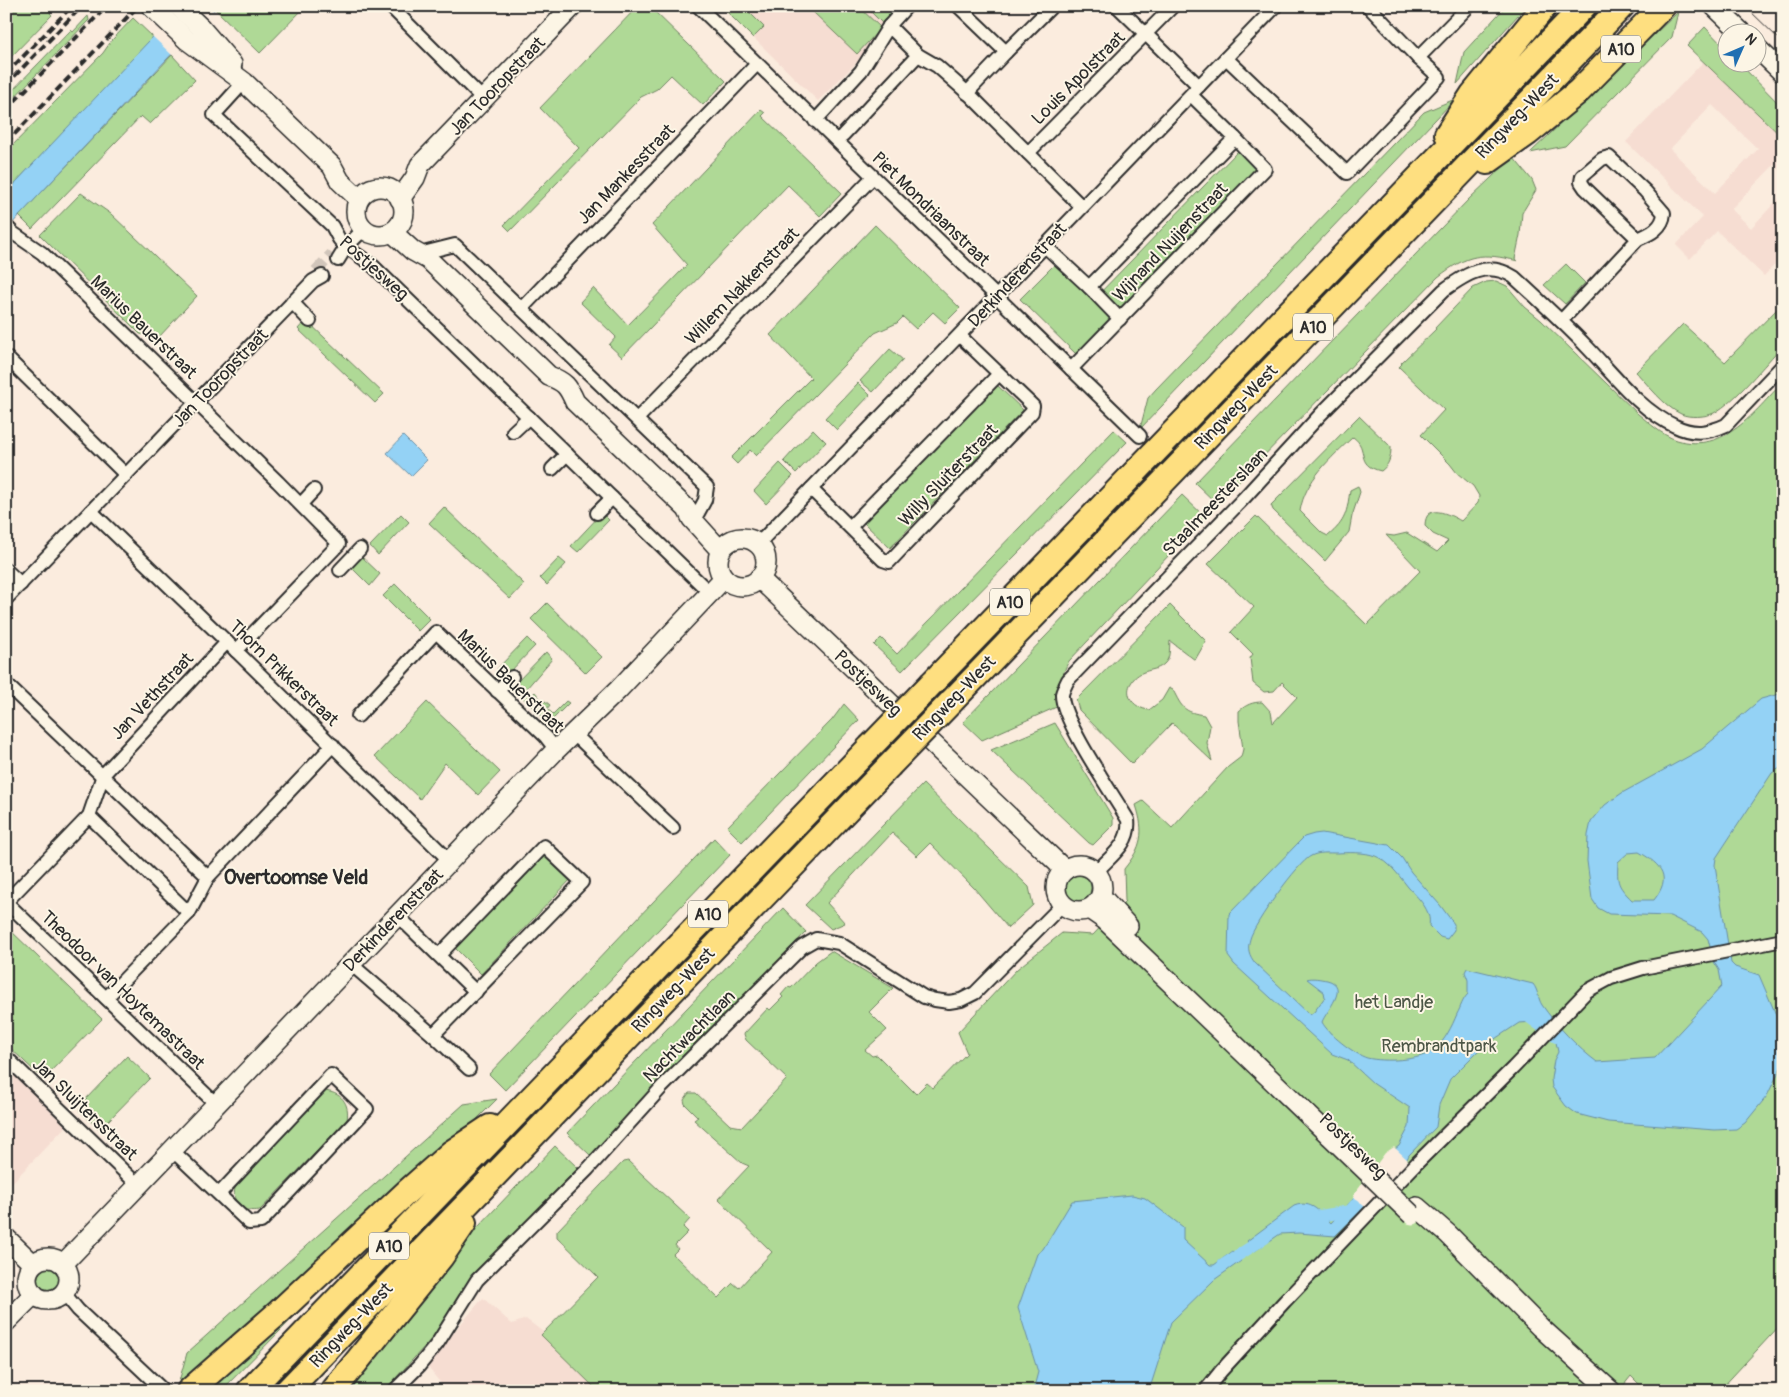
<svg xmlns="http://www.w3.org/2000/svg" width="1789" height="1397" font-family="Pangolin,sans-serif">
  <rect width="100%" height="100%" fill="#fbecde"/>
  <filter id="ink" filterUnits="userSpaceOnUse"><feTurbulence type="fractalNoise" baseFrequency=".02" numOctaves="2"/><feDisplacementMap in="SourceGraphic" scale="10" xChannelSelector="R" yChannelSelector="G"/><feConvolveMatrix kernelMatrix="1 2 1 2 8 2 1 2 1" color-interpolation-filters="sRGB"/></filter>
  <g filter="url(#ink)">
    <g fill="#f6ddd2" fill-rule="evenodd">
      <polygon points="721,6 902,6 856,63 818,101"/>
      <path d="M1704 61 1783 138V173L1774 165 1731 209 1751 228 1783 194V256L1764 276 1717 231 1690 259 1676 245 1703 217 1626 142ZM1712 105 1758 149 1715 193 1670 149Z"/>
      <polygon points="6,1068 66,1126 6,1189"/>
      <polygon points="483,1298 512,1324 526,1319 547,1335 601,1391 447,1391 426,1365"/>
    </g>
    <g fill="#afd996" stroke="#6d8260">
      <polygon points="6,6 57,6 50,13 52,15 6,62"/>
      <polygon points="212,6 306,6 260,53"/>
      <polygon points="638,6 649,6 726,81 703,105 671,75 657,89 641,97 510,231 504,225 579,148 540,108"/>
      <polygon points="721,6 743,6 764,27 753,38"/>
      <polygon points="818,6 858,6 881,28 857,54 813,12"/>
      <polygon points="865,6 898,6 882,23"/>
      <polygon points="1506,6 1526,6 1457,84 1464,52"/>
      <polygon points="1678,12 1672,37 1565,146 1530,153"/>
      <polygon points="88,16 89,20 6,106 6,97 71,30 73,32"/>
      <polygon points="133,18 154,38 16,182 6,197 6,152 103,53 112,40"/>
      <polygon points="1705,27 1726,49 1726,62 1739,63 1783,108 1783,138 1687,46"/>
      <polygon points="172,55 195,80 150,124 141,116 32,229 19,216"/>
      <polygon points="1455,99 1140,429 1148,398 1156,389 1424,112"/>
      <polygon points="761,110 765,113 762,116 842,193 820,216 788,185 622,357 609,345 616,337 580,302 593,288 628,325 687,265 652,225"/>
      <polygon points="1239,150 1258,167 1076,354 1020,299 1056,263 1093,300"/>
      <path d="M1513 157 1532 180 1536 190 1522 213 1520 235 1515 259 1518 261C1481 252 1468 254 1438 277L1217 504 1195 483 1469 199Z"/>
      <polygon points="81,193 111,214 197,296 159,337 140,334 40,235"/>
      <polygon points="875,225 960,308 945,323 933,312 916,329 903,317 897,323 875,333 756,456 750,450 737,464 731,458 811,378 770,335"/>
      <polygon points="1566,264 1585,283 1565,304 1544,285"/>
      <path d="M1496 281 1507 286 1525 307 1541 320 1638 414C1650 423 1661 435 1677 440 1725 454 1754 412 1783 382V1322L1719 1391H1646L1631 1376 1619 1391H598L541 1335 598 1277 557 1237V1231L623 1162 628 1161 690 1219 683 1227 688 1232 675 1245 678 1249 673 1254 718 1298 733 1283 739 1288 772 1252 718 1199 749 1166 742 1163 694 1120 698 1117 685 1104 684 1100 689 1093H696L730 1125 742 1127 787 1079 746 1040 744 1034 768 1008 770 1010 783 997 781 995 788 987 791 988 816 962 831 951 893 988 869 1012 887 1030 865 1050 872 1056 877 1055 916 1094 927 1083 933 1088 967 1053 958 1032 1017 969 1062 933 1093 935 1125 901 1124 869C1142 847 1145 833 1136 805L1143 801 1172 828 1228 767 1241 757 1243 749 1239 721V711C1246 705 1252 702 1262 702L1271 712 1273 723 1297 697 1282 682 1274 691 1264 692 1253 683 1250 658 1253 654 1231 632 1254 607 1208 564 1256 516 1367 625 1420 571 1386 535 1394 536 1407 533 1437 552 1448 541 1433 534 1425 526C1425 502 1449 514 1461 521L1478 503 1479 496 1473 486 1457 473 1450 464 1421 435 1444 410 1399 367 1402 364 1401 363 1436 329 1435 328 1473 288 1486 282Z"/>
      <path d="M1783 303V345C1765 364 1736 401 1714 413 1706 417 1689 418 1681 414 1665 407 1648 385 1636 372L1683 324 1725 362Z"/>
      <polygon points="306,320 384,394 375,403 298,329"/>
      <polygon points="890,349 903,360 873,392 860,381"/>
      <polygon points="858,383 870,395 837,430 825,418"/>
      <polygon points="997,385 1023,410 890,548 864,523"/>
      <path d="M1359 416 1391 447C1391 458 1389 465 1381 471 1354 465 1370 449 1353 437 1331 458 1305 480 1300 511L1322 533 1328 536C1346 521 1347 512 1350 490L1358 486 1360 492 1352 516 1349 532 1325 561 1273 510 1271 505Z"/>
      <polygon points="813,429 826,442 796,473 784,461"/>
      <polygon points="1114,430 1127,442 902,671 874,645 881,638 897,654"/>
      <polygon points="780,463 793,476 766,504 754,491"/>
      <path d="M1182 495 1205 517 1069 661C1061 675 1059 688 1061 705L982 740 963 722Z"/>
      <polygon points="444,507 524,584 510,599 429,523"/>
      <polygon points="602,513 609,520 578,552 571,546"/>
      <polygon points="401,514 409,522 378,555 370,546"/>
      <polygon points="360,555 380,574 370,586 350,566"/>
      <polygon points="559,558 566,564 547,585 540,578"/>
      <polygon points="395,584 430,619 418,631 383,596"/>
      <polygon points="547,603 602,657 586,673 531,619"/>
      <path d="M1170 605 1206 641 1195 660 1170 641C1169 649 1171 658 1164 664 1155 673 1140 667 1131 683 1128 688 1128 692 1130 698 1134 705 1141 709 1149 710L1162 700 1169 688 1173 690C1182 708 1184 712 1204 715L1210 726 1207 743 1212 761 1172 723 1132 764 1079 710 1076 700Z"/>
      <polygon points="527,638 535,646 505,677 497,669"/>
      <polygon points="546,652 552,659 526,689 532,695 535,692 543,702 545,701 550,705 547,709 553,714 566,701 569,703 549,723 512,687"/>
      <polygon points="427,702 500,772 478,795 445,763 420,799 375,756"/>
      <polygon points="844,704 859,720 742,842 727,827 832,720"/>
      <polygon points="1055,723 1113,818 1113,825 1093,845 1089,843 991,750"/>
      <polygon points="923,784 1029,887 1033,905 1008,928 974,888 930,843 917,856 892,833 827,903 845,923 831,929 805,905"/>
      <polygon points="714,838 730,855 505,1090 489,1074"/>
      <polygon points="546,851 573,877 481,974 454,947"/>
      <circle cx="1078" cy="888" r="13"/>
      <polygon points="783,908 806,932 590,1155 567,1133"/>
      <polygon points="6,926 102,1019 43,1079 6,1044"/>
      <polygon points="127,1056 150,1078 107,1122 105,1121 98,1128 79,1110 86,1103 84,1101"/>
      <path d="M323 1091C341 1092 350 1103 347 1120L260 1210C241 1213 230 1203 236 1184Z"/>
      <polygon points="497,1099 474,1122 422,1169 178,1385 187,1353 464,1104"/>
      <polygon points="555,1146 578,1168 482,1266 464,1288 435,1335 384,1391 345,1391 459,1247"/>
      <circle cx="49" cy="1279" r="13"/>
      <polygon points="336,1274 221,1391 205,1391"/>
    </g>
    <g fill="#94d2f5" stroke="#6a8fa4" fill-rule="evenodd">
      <polygon points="182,6 222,6 215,9 199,25 6,230 6,197 16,182"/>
      <polygon points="403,436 427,460 411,476 387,453"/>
      <path d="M1783 693V766L1772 773 1716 858 1715 865 1731 963 1735 967 1759 975 1783 1031V1063L1767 1096 1745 1123 1736 1129 1715 1130 1608 1122 1577 1114 1566 1106 1552 1087 1551 1079 1554 1060 1558 1052 1556 1042 1540 1024 1535 1022 1519 1023 1481 1048 1450 1079 1439 1105 1436 1127 1409 1155 1402 1170 1335 1236 1299 1233 1280 1234 1255 1251 1247 1241 1294 1206C1312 1199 1320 1213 1331 1223L1354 1198 1387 1155 1399 1146 1409 1127 1410 1108 1374 1084 1348 1060 1332 1054 1234 964 1228 956 1229 914 1299 842 1304 837 1314 834 1322 833 1389 845 1402 858 1411 872 1440 905 1454 924V930L1447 939 1440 937 1429 926C1432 910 1418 898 1408 887 1384 856 1378 851 1337 853 1329 853 1318 852 1311 856 1299 861 1253 925 1250 939 1247 949 1249 955 1255 963L1310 1015 1314 1012 1325 997 1324 992 1307 979C1313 977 1320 979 1327 980 1351 986 1326 1011 1322 1022 1328 1034 1354 1054 1367 1058 1384 1062 1420 1061 1434 1050 1445 1041 1452 1026 1457 1014 1461 1007 1462 1000 1468 994V980L1465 972 1467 968 1533 984C1538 990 1538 999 1542 1005 1555 1024 1579 1049 1597 1062L1655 1058 1722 986 1719 970 1714 962 1708 939 1702 932 1670 916 1609 914 1598 908 1592 899 1587 861 1588 835 1591 822 1605 805 1622 793 1702 749 1761 699ZM1639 852C1662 865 1672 877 1654 900H1632C1617 885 1617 883 1618 862L1628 853Z"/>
      <polygon points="1132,1195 1145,1198 1183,1227 1183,1240 1210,1265 1214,1265 1233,1251 1241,1261 1214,1280 1171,1322 1149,1391 1033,1391 1038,1372 1018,1308 1037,1254 1043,1249 1072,1201"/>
    </g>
    <g fill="#fbecde">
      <polygon points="179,6 209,6 214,12 172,55 152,36"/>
      <polygon points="1394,1147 1409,1161 1404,1172 1367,1209 1353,1196 1385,1153"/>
    </g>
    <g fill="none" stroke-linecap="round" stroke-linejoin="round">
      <g stroke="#94d2f5" stroke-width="12">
        <polyline points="1522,1012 1556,1037"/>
        <polyline points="1308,1218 1350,1211 1355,1205"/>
        <polyline points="1223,1265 1265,1238"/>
      </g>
      <polyline stroke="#d1c5ba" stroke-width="12" stroke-dasharray="12 6" stroke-linecap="butt" points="316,271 332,254"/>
      <defs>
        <g id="street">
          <polyline points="390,6 483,99"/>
          <polyline points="698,6 1140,436"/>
          <polyline points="958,6 1006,52 967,93"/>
          <polyline points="1117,6 1199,86"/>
          <polyline points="1368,6 1418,58 1469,6"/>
          <polyline points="889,26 918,55 937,66 971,96 1082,207"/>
          <polyline points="1006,52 1052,6"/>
          <polyline points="1226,58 1347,173 1439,77 1418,58"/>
          <polyline points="244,82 214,115 332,226 339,239 346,247 371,264 710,593"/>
          <polyline points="815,121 861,71 889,26 907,6"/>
          <polyline points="843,135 918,55"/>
          <polyline points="1028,153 1173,6"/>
          <polyline points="6,226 13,233 42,253 278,482 339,544 236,651"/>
          <polyline points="1045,246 1089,287 1235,138 1191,95"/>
          <polyline points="427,252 455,245 707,487 705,500 698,513"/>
          <polyline points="338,260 346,247 364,229"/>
          <polyline points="1089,287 1120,319"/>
          <polyline points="292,302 310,321"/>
          <polyline points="522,308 757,64"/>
          <path d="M1561 321 1638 239C1650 234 1663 228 1664 213L1645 191 1609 157 1602 159 1582 176 1581 182 1585 188 1638 239"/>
          <polyline points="6,357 126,475"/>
          <polyline points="1071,369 1265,169 1235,138"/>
          <polyline points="637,419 873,177"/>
          <polyline points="513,432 529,417"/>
          <polyline points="552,469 567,454"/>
          <polyline points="811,489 883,560 889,562 1032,412 1033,406 960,336"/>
          <polyline points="301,504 314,490"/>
          <polyline points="91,511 227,642 450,861"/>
          <polyline points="597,513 612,498"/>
          <polyline points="850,527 999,374"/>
          <polyline points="758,544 1276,6"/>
          <polyline points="6,570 21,584"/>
          <polyline points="340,570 360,549"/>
          <polyline points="6,599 313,281 322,276"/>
          <polyline points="6,684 208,877 189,913 106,998"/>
          <polyline points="497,691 512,677"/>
          <polyline points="358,716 436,632 546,737 556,750"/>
          <polyline points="573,733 673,828"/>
          <path d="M1096 872C1111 856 1131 843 1128 820 1114 796 1060 718 1062 694 1063 690 1066 684 1068 680L1244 498 1321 414 1444 290C1466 274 1487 260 1514 277 1539 300 1564 323 1588 348 1613 374 1641 411 1675 426 1693 435 1709 433 1726 425L1783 365"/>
          <polyline points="208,877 333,745"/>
          <polyline points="6,902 216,1104"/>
          <polyline points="6,902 89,816"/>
          <polyline points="189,913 89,816 103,775 227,642"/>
          <polyline points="398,916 476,992"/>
          <polyline points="351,964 433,1035 469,1069"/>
          <polyline points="433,1035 582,882 544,846 439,955"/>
          <polyline points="6,1057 139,1186"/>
          <polyline points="172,1150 249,1223 261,1222 367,1109 331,1075 219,1194"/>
          <polyline points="64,1293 78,1310 164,1391"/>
          <polyline points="394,1391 419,1366 437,1344 477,1280 588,1169 662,1087 802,947 816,939 839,943 924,997 935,1000 949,1002 961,1000 975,993 1063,904"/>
          <polyline points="1205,1391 1221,1371 1285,1301 1417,1163 1513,1068 1587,991 1611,978 1643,968 1783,940"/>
        </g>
        <g id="secondary">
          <polyline points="151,6 187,40 244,82 332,166 340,181 359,199"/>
          <polyline points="178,6 200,27 232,64"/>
          <polyline points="1714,6 1741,32"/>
          <polyline points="1756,47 1783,73"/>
          <circle cx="380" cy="211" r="24"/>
          <polyline points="400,199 415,178 420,165 573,6"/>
          <path d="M392 232 413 251 429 260 549 376C565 382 568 386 575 402L687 509 692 519 720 550"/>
          <circle cx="742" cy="562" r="24"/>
          <polyline points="759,578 1065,870"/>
          <circle cx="1079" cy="888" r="23"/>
          <polyline points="1101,896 1128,926"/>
          <polyline points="1089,909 1105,920 1330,1136"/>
          <polyline points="1417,1207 1448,1234 1540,1327 1611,1391"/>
          <polyline points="6,1238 33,1264"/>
          <circle cx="48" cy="1279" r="21"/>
          <polyline points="63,1264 556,750 618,690 724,578"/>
          <polyline points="6,1322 34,1294"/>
        </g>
        <g id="highway">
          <polyline points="1447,134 1473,94 1545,6"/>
          <polyline points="1487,162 1528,133 1579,91 1663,6"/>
          <polyline points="932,683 1584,6"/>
          <polyline points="951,702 1622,6"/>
          <polyline points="189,1391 279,1312 408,1191 451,1153 490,1127"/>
          <polyline points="249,1391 870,747"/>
          <polyline points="287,1391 889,766"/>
          <polyline points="333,1391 441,1257 464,1223"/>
        </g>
      </defs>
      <use href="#street" stroke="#2b2b2b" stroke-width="16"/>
      <use href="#secondary" stroke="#2b2b2b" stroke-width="22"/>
      <use href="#highway" stroke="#2b2b2b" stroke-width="28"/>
      <use href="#street" stroke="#fcf5e5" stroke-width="12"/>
      <use href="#secondary" stroke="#fcf5e5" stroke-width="19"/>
      <use href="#highway" stroke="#fedf80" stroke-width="24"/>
      <polyline stroke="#2b2b2b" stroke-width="1" points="1745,6 1783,43"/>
      <g stroke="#2b2b2b" stroke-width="4" stroke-dasharray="8 4" stroke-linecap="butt">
        <polyline points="6,74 72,6"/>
        <polyline points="6,85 82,6"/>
        <polyline points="6,110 107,6"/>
        <polyline points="6,143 138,6"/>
      </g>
      <defs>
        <polyline id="secondary-bridge" points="1330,1136 1412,1215"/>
        <g id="highway-bridge">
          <polyline points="870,747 932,683"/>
          <polyline points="889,766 951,702"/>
        </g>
      </defs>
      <use href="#secondary-bridge" stroke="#2b2b2b" stroke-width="22" stroke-linecap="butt"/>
      <use href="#highway-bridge" stroke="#2b2b2b" stroke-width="28" stroke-linecap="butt"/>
      <use href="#secondary-bridge" stroke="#fcf5e5" stroke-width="19"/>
      <use href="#highway-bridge" stroke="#fedf80" stroke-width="24"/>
    </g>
  </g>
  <g text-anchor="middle" stroke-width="4" stroke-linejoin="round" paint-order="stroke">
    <g fill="#fcf5e5" stroke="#6a6863" stroke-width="1">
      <rect x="1601" y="35.5" width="40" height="27" rx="4"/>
      <rect x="1293" y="313.5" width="40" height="27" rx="4"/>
      <rect x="990" y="588.5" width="40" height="27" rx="4"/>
      <rect x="688" y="900.5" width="40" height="27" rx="4"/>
      <rect x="369" y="1232.5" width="40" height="27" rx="4"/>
    </g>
    <g font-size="16" font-weight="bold" fill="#2b2b2b">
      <text x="1621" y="55">A10</text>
      <text x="1313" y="333">A10</text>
      <text x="1010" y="608">A10</text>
      <text x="708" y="920">A10</text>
      <text x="389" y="1252">A10</text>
    </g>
    <g font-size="18" fill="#2b2b2b" stroke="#fcf5e5">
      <text transform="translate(1078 78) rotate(-45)" y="6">Louis Apolstraat</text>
      <text transform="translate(497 86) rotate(-46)" y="6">Jan Tooropstraat</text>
      <text transform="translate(1517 116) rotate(-46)" y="6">Ringweg-West</text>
      <text transform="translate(626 174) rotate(-46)" y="6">Jan Mankesstraat</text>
      <text transform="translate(931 209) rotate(44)" y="6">Piet Mondriaanstraat</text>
      <text transform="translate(1170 242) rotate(-46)" y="6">Wijnand Nuijenstraat</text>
      <text transform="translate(374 268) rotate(42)" y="6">Postjesweg</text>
      <text transform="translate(1017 275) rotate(-47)" y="6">Derkinderenstraat</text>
      <text transform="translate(742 286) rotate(-46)" y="6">Willem Nakkenstraat</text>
      <text transform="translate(144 327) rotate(44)" y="6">Marius Bauerstraat</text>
      <text transform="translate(220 378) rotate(-46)" y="6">Jan Tooropstraat</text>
      <text transform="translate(1236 407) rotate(-46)" y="6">Ringweg-West</text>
      <text transform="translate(948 475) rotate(-46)" y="6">Willy Sluiterstraat</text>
      <text transform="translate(1215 502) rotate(-46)" y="6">Staalmeesterslaan</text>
      <text transform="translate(284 673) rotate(44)" y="6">Thorn Prikkerstraat</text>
      <text transform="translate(511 681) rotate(44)" y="6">Marius Bauerstraat</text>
      <text transform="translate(868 683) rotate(44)" y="6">Postjesweg</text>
      <text transform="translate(152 696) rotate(-47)" y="6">Jan Vethstraat</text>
      <text transform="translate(954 698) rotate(-46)" y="6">Ringweg-West</text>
      <text transform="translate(393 920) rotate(-46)" y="6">Derkinderenstraat</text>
      <text transform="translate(123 990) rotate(44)" y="6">Theodoor van Hoytemastraat</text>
      <text transform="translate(673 990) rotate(-46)" y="6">Ringweg-West</text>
      <text transform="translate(689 1036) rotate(-45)" y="6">Nachtwachtlaan</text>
      <text transform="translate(85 1109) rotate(44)" y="6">Jan Sluijtersstraat</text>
      <text transform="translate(1353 1146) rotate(44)" y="6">Postjesweg</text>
      <text transform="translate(351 1325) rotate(-46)" y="6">Ringweg-West</text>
    </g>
    <g font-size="18" fill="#4c5646" stroke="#fcf5e5">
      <text x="1394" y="1008">het Landje</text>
      <text x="1439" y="1052">Rembrandtpark</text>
    </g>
    <g font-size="20" font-weight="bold" fill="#2b2b2b" stroke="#fcf5e5">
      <text x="296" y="884">Overtoomse Veld</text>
    </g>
  </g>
  <rect width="1789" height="1397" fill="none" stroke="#fcf5e5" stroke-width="25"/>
  <rect x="12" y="12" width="1764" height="1372" fill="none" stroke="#2b2b2b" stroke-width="2" filter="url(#ink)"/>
  <g transform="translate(1742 48) rotate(45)"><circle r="24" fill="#fcf5e5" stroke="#a8a49b"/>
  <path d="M0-4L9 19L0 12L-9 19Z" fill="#1f6fb2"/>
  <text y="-8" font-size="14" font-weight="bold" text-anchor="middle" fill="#2b2b2b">N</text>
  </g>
</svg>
